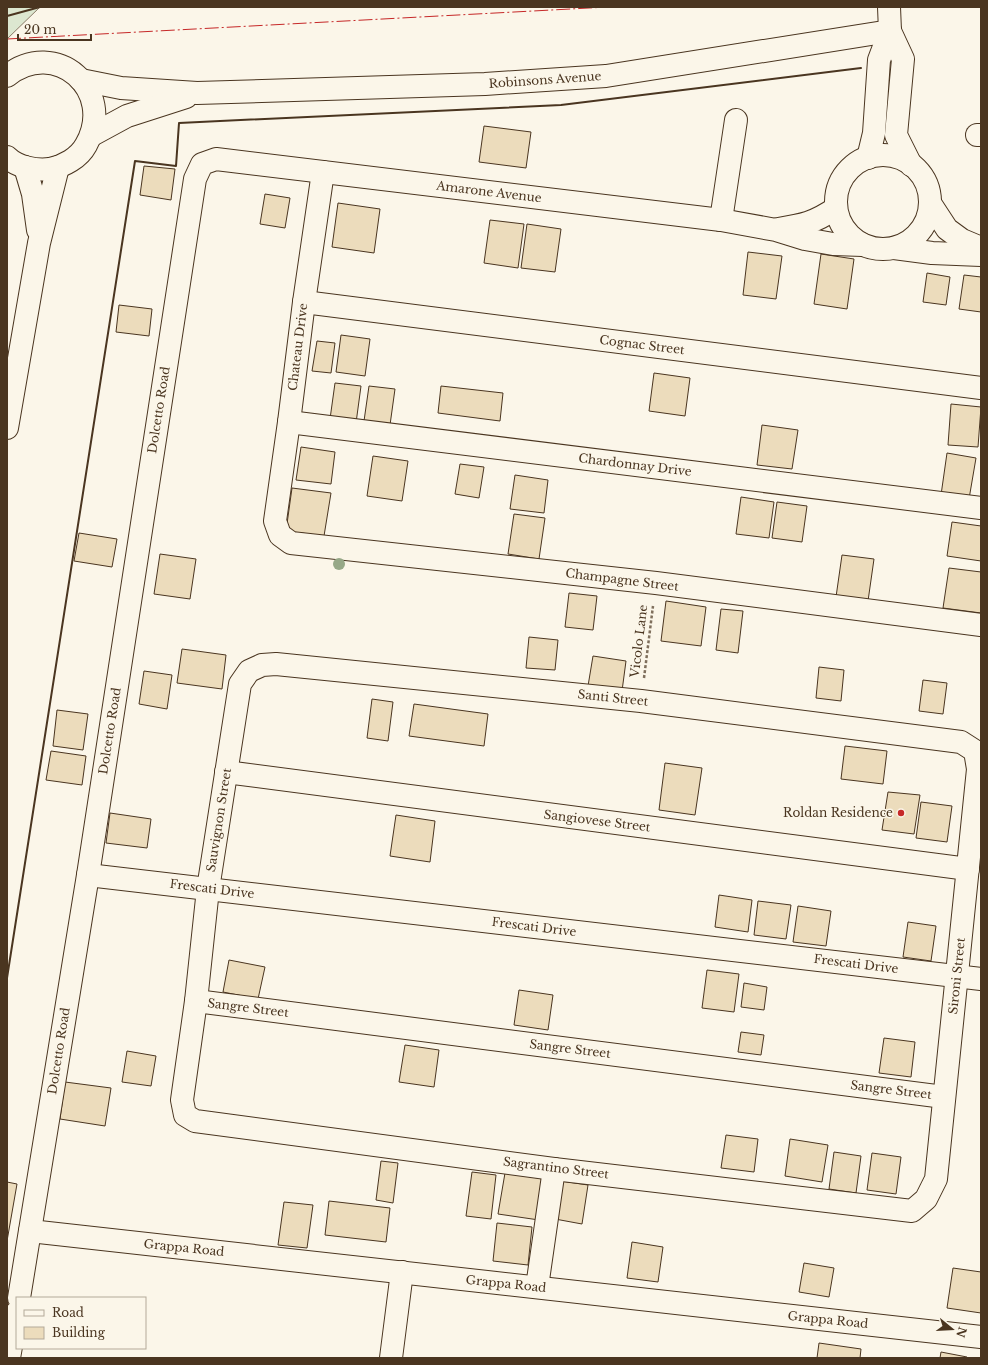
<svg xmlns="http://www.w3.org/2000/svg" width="988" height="1365" font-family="'Libre Baskerville',serif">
  <rect width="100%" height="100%" fill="#fbf6e9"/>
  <polygon fill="#dce7d0" stroke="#887966" points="7,7 40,7 7,39"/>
  <g fill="#ecdcbc" stroke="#4a3520">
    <polygon points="484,126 531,132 526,168 479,162"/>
    <polygon points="144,166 175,169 171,200 140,195"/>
    <polygon points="265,194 290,198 285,228 260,224"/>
    <polygon points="338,203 380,209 374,253 332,247"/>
    <polygon points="490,220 524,224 518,268 484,263"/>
    <polygon points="527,224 561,229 555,272 521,268"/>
    <polygon points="748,252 782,256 776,299 743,295"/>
    <polygon points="821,254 854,259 847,309 814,304"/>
    <polygon points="927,273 950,277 946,305 923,302"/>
    <polygon points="964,275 981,277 981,312 959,309"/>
    <polygon points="119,305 152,309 149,336 116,332"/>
    <polygon points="341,335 370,339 365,376 336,372"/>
    <polygon points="317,341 335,343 331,373 312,371"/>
    <polygon points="654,373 690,378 685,416 649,411"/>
    <polygon points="335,383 361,386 356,423 330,419"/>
    <polygon points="369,386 395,389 390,425 364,421"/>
    <polygon points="441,386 503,393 500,421 438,413"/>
    <polygon points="951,404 981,407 978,447 948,445"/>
    <polygon points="762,425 798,430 792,469 757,465"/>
    <polygon points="301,447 335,452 331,484 296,480"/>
    <polygon points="947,453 976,458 969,499 941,495"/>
    <polygon points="373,456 408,461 402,501 367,496"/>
    <polygon points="460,464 484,467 479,498 455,494"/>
    <polygon points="515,475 548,480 544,513 510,509"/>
    <polygon points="292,488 331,493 324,536 286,531"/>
    <polygon points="741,497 774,502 769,538 736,534"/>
    <polygon points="777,502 807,506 802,542 772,538"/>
    <polygon points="514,514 545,518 539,559 508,554"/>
    <polygon points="952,522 981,526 981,561 947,556"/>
    <polygon points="79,533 117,539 112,567 74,561"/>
    <polygon points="160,554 196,559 190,599 154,594"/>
    <polygon points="842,555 874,559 868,601 836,597"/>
    <polygon points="949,568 981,572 981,613 943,608"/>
    <polygon points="569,593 597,596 593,630 565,627"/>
    <polygon points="666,601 706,607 701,646 661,641"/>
    <polygon points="721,609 743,611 738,653 716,650"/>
    <polygon points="529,637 558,640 555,670 526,668"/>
    <polygon points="182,649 226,655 222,689 177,683"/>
    <polygon points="593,656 626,661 622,691 588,686"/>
    <polygon points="819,667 844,670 841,701 816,698"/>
    <polygon points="144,671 172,675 167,709 139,704"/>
    <polygon points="923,680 947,683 943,714 919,711"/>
    <polygon points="372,699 393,702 388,741 367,738"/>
    <polygon points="414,704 488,714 484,746 409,736"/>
    <polygon points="57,710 88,714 83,750 53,746"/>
    <polygon points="845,746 887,751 883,784 841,779"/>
    <polygon points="51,751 86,756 82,785 46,780"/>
    <polygon points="665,763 702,768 695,815 659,810"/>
    <polygon points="888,792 920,795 914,834 882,830"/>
    <polygon points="921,802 952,806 947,842 916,838"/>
    <polygon points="110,813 151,819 147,848 106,843"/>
    <polygon points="396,815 435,821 430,862 390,856"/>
    <polygon points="719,895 752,900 748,932 715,927"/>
    <polygon points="758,901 791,905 786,939 754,935"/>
    <polygon points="798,906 831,911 826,946 793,942"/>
    <polygon points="908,922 936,926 931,961 903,957"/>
    <polygon points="229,960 265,967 258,999 223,992"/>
    <polygon points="707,970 739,974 734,1012 702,1008"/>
    <polygon points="744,983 767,987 764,1010 741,1007"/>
    <polygon points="519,990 553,995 548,1030 514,1025"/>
    <polygon points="741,1032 764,1035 761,1055 738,1052"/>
    <polygon points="884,1038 915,1042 911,1077 879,1073"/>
    <polygon points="405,1045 439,1050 434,1087 399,1082"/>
    <polygon points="127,1051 156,1056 151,1086 122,1082"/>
    <polygon points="65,1082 111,1088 105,1126 60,1119"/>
    <polygon points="726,1135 758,1139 754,1172 721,1168"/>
    <polygon points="790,1139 828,1145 822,1182 785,1176"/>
    <polygon points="834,1152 861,1156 856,1193 829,1189"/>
    <polygon points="872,1153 901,1157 896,1194 867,1190"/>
    <polygon points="381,1161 398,1163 393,1203 376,1200"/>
    <polygon points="472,1172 496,1175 491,1219 466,1216"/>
    <polygon points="505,1173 545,1179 539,1220 498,1214"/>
    <polygon points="561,1181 588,1185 582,1224 555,1219"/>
    <polygon points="7,1182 17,1184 7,1241"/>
    <polygon points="329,1201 390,1208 386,1242 325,1235"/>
    <polygon points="284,1202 313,1205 307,1248 278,1245"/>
    <polygon points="497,1223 532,1227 528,1265 493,1261"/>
    <polygon points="632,1242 663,1247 658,1282 627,1278"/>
    <polygon points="804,1263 834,1268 829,1297 799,1292"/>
    <polygon points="953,1268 981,1272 981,1313 947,1308"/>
    <polygon points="819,1343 861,1349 860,1358 817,1358"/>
    <polygon points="941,1352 967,1357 966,1358 940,1358"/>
  </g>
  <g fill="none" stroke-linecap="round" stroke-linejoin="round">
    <defs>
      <g id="street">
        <polyline points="889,7 890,31 903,59 896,135 911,165"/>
        <path d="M7 76C55 37 117 90 86 145 79 158 64 166 50 169 36 171 17 167 7 157"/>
        <polyline points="81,80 121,88 197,93 485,84 606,76 890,31"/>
        <polyline points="92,135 127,116 186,97"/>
        <polyline points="977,135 981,135"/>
        <circle cx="883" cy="202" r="47"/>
        <polyline points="868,158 874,133 879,60 890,31"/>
        <polyline points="25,167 33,194 38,230"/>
        <polyline points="323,172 304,302 289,422 275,521 280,535 291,543 656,583 981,625"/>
        <polyline points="930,203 947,229 962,240 981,248"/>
        <polyline points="721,220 736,120"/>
        <path d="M778 229C803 225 814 223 836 208"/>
        <polyline points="894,248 932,253 981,255"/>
        <polyline points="304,302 981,388"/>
        <polyline points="289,422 981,508"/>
        <polyline points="7,428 39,243 58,167"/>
        <polygon points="276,664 641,701 961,742 975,751 978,769 936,1179 926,1199 912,1211 554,1169 195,1121 185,1115 182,1100 196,1001 208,889 240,684 249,671 262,665"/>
        <polyline points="226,772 968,869"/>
        <polyline points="88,875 981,979"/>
        <polyline points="196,1001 944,1097"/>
        <polyline points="30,1231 981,1337"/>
        <polyline points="537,1287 554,1169"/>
        <polyline points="19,1298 88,875 195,179 202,164 216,159 721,220 776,230 805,239 833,244 863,245"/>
        <polyline points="9,1358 17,1312"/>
        <polyline points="391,1358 402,1272"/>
      </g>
    </defs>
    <use href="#street" stroke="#4a3520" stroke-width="24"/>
    <polyline stroke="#7f6f5c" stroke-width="2.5" stroke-dasharray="3 2" stroke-linecap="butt" points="644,678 653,606"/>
    <use href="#street" stroke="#fbf6e9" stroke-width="22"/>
    <g stroke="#4a3520" stroke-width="2">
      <polyline points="7,16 40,7"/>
      <polyline points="7,978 135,161 176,166 179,123 561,105 861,68"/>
    </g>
    <polyline stroke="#c62828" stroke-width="1" stroke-dasharray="14 3 2 3" stroke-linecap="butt" points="7,39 608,7"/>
  </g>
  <circle fill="#96a887" cx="339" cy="564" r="6"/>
  <circle fill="#c62828" stroke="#fbf6e9" stroke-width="1.5" cx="901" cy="813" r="4"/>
  <g text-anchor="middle" stroke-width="3" stroke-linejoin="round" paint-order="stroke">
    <g font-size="12" fill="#4a3520" stroke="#fbf6e9">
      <text transform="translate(545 80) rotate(-4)" y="4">Robinsons Avenue</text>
      <text transform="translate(489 192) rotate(7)" y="4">Amarone Avenue</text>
      <text transform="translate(642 345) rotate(7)" y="4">Cognac Street</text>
      <text transform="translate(298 347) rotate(-83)" y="4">Chateau Drive</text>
      <text transform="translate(159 410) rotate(-81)" y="4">Dolcetto Road</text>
      <text transform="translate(635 465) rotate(7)" y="4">Chardonnay Drive</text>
      <text transform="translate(622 580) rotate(7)" y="4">Champagne Street</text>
      <text transform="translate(639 641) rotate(-83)" y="4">Vicolo Lane</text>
      <text transform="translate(613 698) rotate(6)" y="4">Santi Street</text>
      <text transform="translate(110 731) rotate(-81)" y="4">Dolcetto Road</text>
      <text transform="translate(219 820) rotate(-81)" y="4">Sauvignon Street</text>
      <text transform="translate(597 821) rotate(7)" y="4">Sangiovese Street</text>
      <text transform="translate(212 889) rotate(7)" y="4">Frescati Drive</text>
      <text transform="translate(534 927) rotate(7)" y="4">Frescati Drive</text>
      <text transform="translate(856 964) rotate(7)" y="4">Frescati Drive</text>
      <text transform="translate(957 976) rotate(-84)" y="4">Sironi Street</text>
      <text transform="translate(248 1008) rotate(7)" y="4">Sangre Street</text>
      <text transform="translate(570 1049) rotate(7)" y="4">Sangre Street</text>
      <text transform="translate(59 1051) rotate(-81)" y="4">Dolcetto Road</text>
      <text transform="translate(891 1090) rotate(7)" y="4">Sangre Street</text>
      <text transform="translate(556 1168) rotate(7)" y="4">Sagrantino Street</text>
      <text transform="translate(184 1248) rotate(6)" y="4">Grappa Road</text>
      <text transform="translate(506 1284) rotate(6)" y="4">Grappa Road</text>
      <text transform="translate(828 1320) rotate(6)" y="4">Grappa Road</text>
    </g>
    <g font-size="12" fill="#4a3520" stroke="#fbf6e9" text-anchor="end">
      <text x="893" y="817">Roldan Residence</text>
    </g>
  </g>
  <rect width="988" height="1365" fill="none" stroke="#4a3520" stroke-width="16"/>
  <rect x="16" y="1297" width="130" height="52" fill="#fbf6e9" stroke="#b4a999"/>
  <rect x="24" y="1310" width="20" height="6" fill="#fbf6e9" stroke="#b4a999"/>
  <text x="52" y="1317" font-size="12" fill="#4a3520">Road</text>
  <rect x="24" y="1327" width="20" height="12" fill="#ecdcbc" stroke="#b4a999"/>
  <text x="52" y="1337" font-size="12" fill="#4a3520">Building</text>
  <g transform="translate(952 1329) rotate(108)" stroke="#fbf6e9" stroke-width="3" paint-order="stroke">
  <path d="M0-3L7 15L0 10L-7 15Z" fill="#4a3520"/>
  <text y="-6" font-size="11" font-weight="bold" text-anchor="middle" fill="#4a3520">N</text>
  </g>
  <path d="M18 34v6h73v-6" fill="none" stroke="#4a3520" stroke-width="2"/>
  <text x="24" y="34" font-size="12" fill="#4a3520" stroke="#fbf6e9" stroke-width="3" paint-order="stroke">20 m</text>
</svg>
